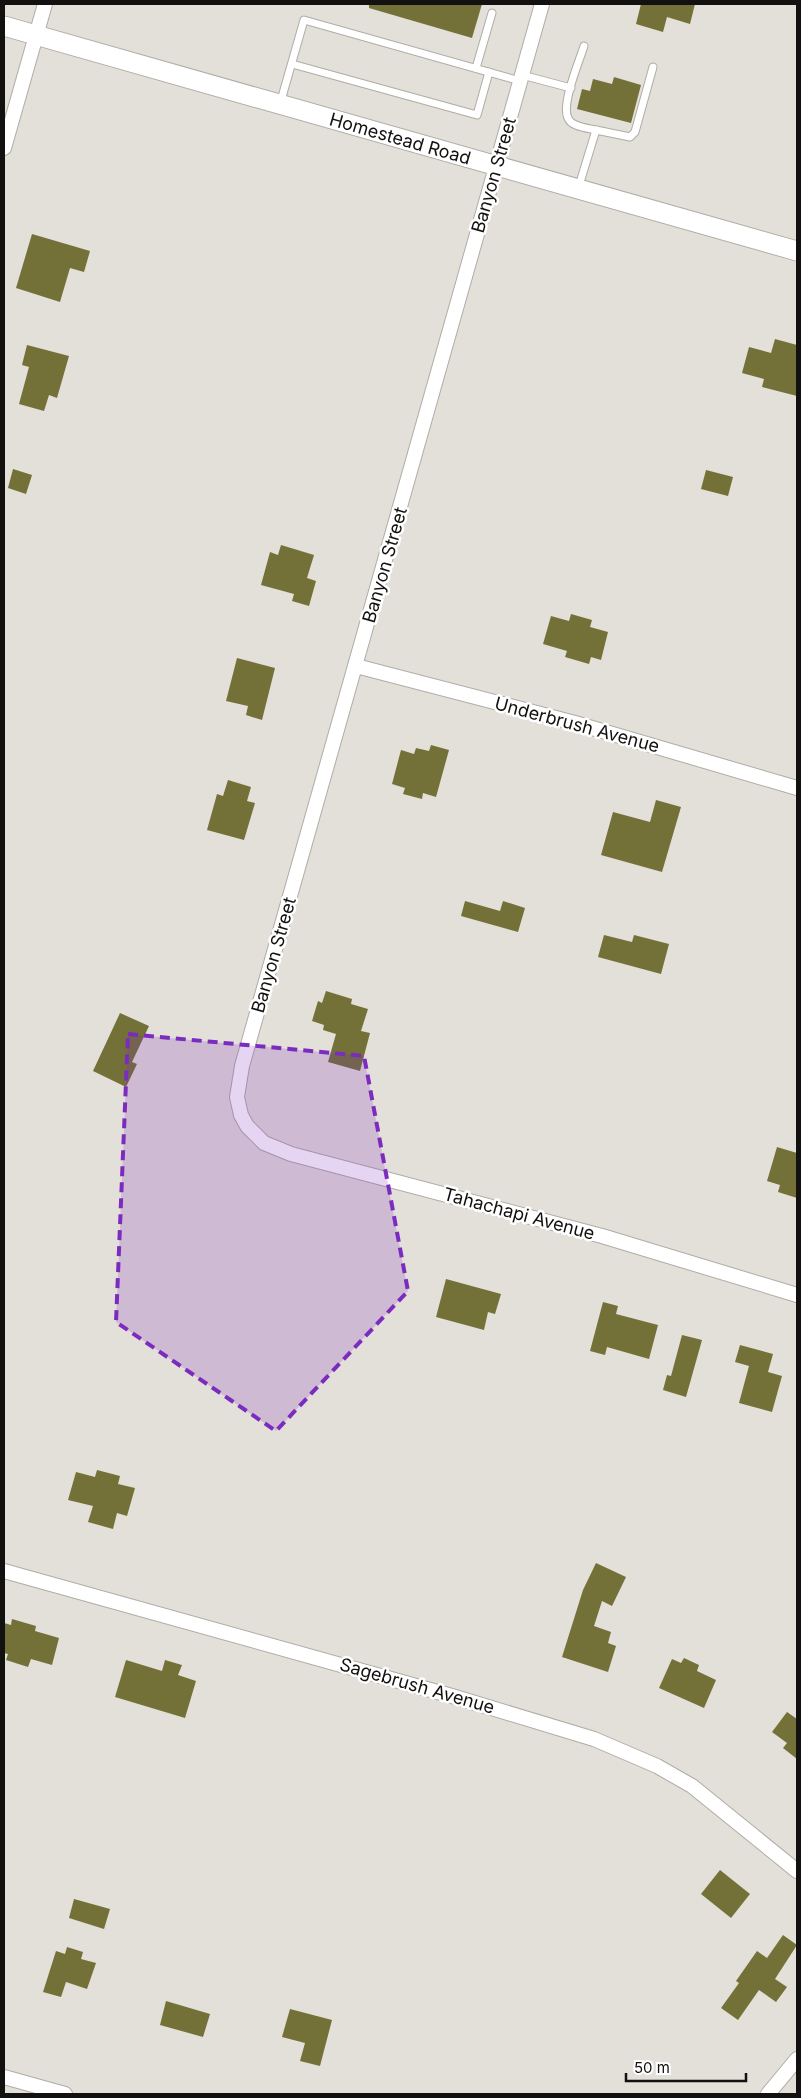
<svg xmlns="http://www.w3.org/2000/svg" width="801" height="2098" font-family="Inter,sans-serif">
  <rect width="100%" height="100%" fill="#e3dfd9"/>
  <g fill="#747138">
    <polygon points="369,4 482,4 472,38 369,8"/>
    <polygon points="641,4 695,4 690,24 667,17 663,32 636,24"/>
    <polygon points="614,77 641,85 631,123 577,109 582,89 590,91 593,79 612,84"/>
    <polygon points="32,234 90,251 84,272 70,268 60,302 16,288"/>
    <polygon points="775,339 797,345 797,396 762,387 764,379 742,373 749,347 771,353"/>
    <polygon points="27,345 69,356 57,398 49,395 44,411 19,404 29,367 22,365"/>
    <polygon points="13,469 32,475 26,494 8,488"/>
    <polygon points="706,470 733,477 728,496 701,489"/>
    <polygon points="281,545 314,555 307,578 316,581 309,606 292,601 294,594 261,585 270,552 278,555"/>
    <polygon points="571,614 592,620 590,627 608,632 601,660 591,657 589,664 565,657 567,651 543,644 551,616 569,621"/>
    <polygon points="237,658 275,668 262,720 246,715 248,706 226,701"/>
    <polygon points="431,745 449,750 436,797 423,793 422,799 403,794 405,788 392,784 401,750 414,754 416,748 429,751"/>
    <polygon points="228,780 251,787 247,801 255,803 244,840 207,830 217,794 223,796"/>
    <polygon points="656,800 681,807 662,872 601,855 613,812 650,822"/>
    <polygon points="465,901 500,911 503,901 525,908 518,932 461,916"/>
    <polygon points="604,935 632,942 634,935 669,944 661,974 598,957"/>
    <polygon points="326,991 352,999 351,1004 368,1009 361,1031 370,1033 360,1071 328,1062 336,1034 323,1030 324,1025 312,1021 318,1001 322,1003"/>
    <polygon points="120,1013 149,1026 132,1062 137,1064 126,1087 93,1071"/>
    <polygon points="777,1147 797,1153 797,1198 778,1192 780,1185 767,1181"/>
    <polygon points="446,1279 501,1294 495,1314 488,1312 484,1330 436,1317"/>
    <polygon points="603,1302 618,1306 616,1314 658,1325 649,1359 607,1347 605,1355 590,1351"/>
    <polygon points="682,1335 702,1340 686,1397 663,1390 667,1375 671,1376"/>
    <polygon points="740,1345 773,1354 768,1372 782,1376 772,1412 739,1403 749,1366 735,1362"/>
    <polygon points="97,1470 120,1476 118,1484 135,1488 127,1516 117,1513 113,1529 88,1522 93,1506 68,1500 76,1472 95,1477"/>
    <polygon points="596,1563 626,1577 612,1606 602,1601 594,1626 611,1632 608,1643 616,1646 608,1672 562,1657 583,1590"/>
    <polygon points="12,1619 36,1626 35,1631 59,1638 52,1665 31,1659 28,1667 6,1660 8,1654 4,1653 4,1623 11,1625"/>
    <polygon points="684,1658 699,1665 697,1671 716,1680 704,1708 659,1688 672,1659 681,1663"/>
    <polygon points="126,1660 162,1671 165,1660 182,1665 178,1675 196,1681 185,1718 115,1697"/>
    <polygon points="787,1712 797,1719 797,1759 783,1748 787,1743 772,1732"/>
    <polygon points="720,1870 750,1894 731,1918 701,1894"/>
    <polygon points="74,1899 110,1909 104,1929 69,1918"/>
    <polygon points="783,1935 797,1945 775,1979 787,1987 776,2002 759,1990 738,2020 721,2008 739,1983 736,1981 757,1951 767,1958"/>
    <polygon points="67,1947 83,1952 81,1959 96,1963 87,1989 66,1982 61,1997 43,1992 56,1951 65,1954"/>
    <polygon points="166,2001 210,2014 203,2037 160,2025"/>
    <polygon points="290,2009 332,2020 320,2066 300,2061 305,2043 282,2037"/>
  </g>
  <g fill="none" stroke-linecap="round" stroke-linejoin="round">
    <defs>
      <g id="service">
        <path d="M584 46C579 62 561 104 568 118 571 127 588 128 596 130"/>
        <polyline points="292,64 477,115 489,72"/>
        <polyline points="476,68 492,13"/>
        <polyline points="522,75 571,88"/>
        <polyline points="280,104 304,20 520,81"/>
        <polyline points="578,189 596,130 630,137 635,132 653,67"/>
      </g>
      <g id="minor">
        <polyline points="542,4 242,1066 237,1097 241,1115 247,1126 264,1143 291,1154 602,1236 797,1295"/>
        <polyline points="4,148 45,4"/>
        <polyline points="356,666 575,723 797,788"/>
        <polyline points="4,1571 452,1696 594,1739 657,1766 692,1786 797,1871"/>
        <polyline points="4,2077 65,2094"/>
        <polyline points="768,2094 797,2059"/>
      </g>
      <polyline id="secondary" points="4,26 797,251"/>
    </defs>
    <use href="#service" stroke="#b0aca6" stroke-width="9"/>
    <use href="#minor" stroke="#b0aca6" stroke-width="16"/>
    <use href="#secondary" stroke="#b0aca6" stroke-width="21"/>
    <use href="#service" stroke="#fff" stroke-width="7"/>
    <use href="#minor" stroke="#fff" stroke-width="14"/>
    <use href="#secondary" stroke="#fff" stroke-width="19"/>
  </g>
  <path fill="#7b2cbf" fill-opacity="0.2" stroke="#7b2cbf" stroke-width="4" stroke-dasharray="10 6" stroke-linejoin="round" d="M128 1034 364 1056 408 1291 276 1431 116 1322Z"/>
  <g text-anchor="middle" stroke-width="5" stroke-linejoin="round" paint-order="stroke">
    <g font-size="18" fill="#12110f" stroke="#fff">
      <text transform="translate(400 139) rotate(16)" y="6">Homestead Road</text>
      <text transform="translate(494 175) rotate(-74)" y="6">Banyon Street</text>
      <text transform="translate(385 565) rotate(-74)" y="6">Banyon Street</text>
      <text transform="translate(577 725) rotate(15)" y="6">Underbrush Avenue</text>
      <text transform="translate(274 955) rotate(-74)" y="6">Banyon Street</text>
      <text transform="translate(519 1214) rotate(15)" y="6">Tahachapi Avenue</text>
      <text transform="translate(417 1686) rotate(16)" y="6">Sagebrush Avenue</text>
    </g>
  </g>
  <rect width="801" height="2098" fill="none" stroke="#12110f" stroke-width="10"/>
  <path d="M626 2073v8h120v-8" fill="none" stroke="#12110f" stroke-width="2.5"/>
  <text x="634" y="2073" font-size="15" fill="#12110f" stroke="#ffffff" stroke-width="4" paint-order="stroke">50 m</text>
</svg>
